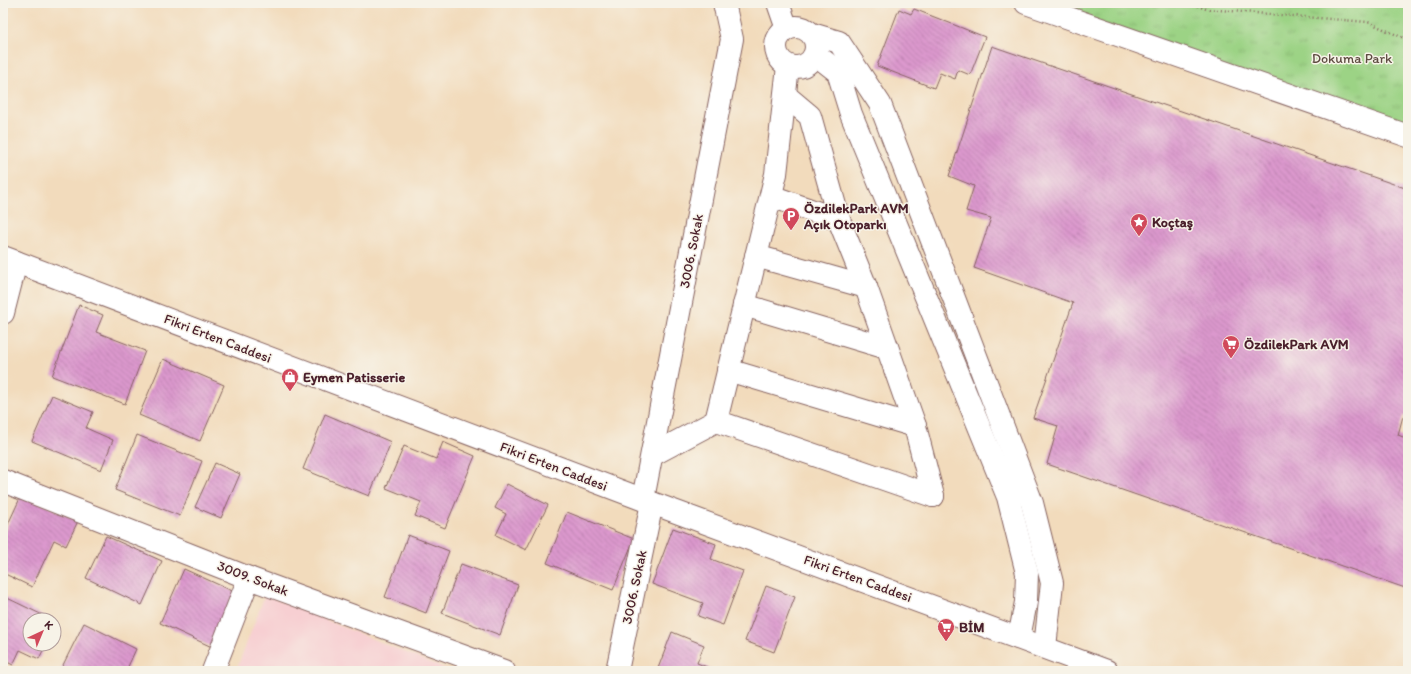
<svg xmlns="http://www.w3.org/2000/svg" width="1411" height="674" font-family="Itim,sans-serif">
  <defs>
    <pattern id="park-tufts" width="24" height="20" patternUnits="userSpaceOnUse"><rect width="24" height="20" fill="#9cd385"/><path d="M3 7l-1-3M5 7V3M7 7l1-3M15 17l-1-3M17 17v-4M19 17l1-3" fill="none" stroke="#88b573"/></pattern>
    <pattern id="building-back-hatch" width="6" height="6" patternUnits="userSpaceOnUse"><rect width="6" height="6" fill="#db98cd"/><path d="M-1 5l2 2M0 0l6 6M5-1l2 2" fill="none" stroke="#b47ba7"/></pattern>
  </defs>
  <rect width="100%" height="100%" fill="#f7f3e8"/>
  <filter id="ink" filterUnits="userSpaceOnUse"><feTurbulence type="fractalNoise" baseFrequency=".025" numOctaves="2"/><feDisplacementMap in="SourceGraphic" scale="8" xChannelSelector="R" yChannelSelector="G"/><feConvolveMatrix kernelMatrix="1 2 1 2 8 2 1 2 1" color-interpolation-filters="sRGB"/></filter>
  <filter id="wash" filterUnits="userSpaceOnUse"><feTurbulence type="fractalNoise" baseFrequency=".012" numOctaves="4" result="noise"/><feDisplacementMap in="SourceGraphic" scale="16" xChannelSelector="R" yChannelSelector="G"/><feGaussianBlur stdDeviation="0.9" result="paint"/><feColorMatrix in="noise" values="0 0 0 0 0 0 0 0 0 0 0 0 0 0 0 0 0 1.4 0 .05"/><feComposite in="paint" operator="in"/></filter>
  <g filter="url(#wash)">
    <rect width="100%" height="100%" fill="#f2dbbc"/>
    <polygon fill="#f7cfd2" points="265,595 451,671 236,671"/>
    <polygon fill="url(#park-tufts)" stroke="#737958" points="1023,3 1408,3 1408,136"/>
    <g id="blocks">
      <g fill="url(#building-back-hatch)">
        <polygon points="899,9 911,14 914,9 985,37 970,75 958,70 955,79 940,73 934,88 877,66"/>
        <polygon points="992,46 1408,189 1408,417 1403,416 1398,435 1408,439 1408,589 1047,464 1058,426 1033,418 1073,303 974,268 991,218 966,211 974,186 949,176"/>
        <polygon points="79,305 103,315 96,332 145,351 125,404 52,376"/>
        <polygon points="163,359 224,385 200,441 139,415"/>
        <polygon points="52,395 93,412 86,428 113,440 101,470 32,441"/>
        <polygon points="325,414 391,442 369,496 303,469"/>
        <polygon points="137,435 202,461 180,516 115,490"/>
        <polygon points="443,442 475,456 445,528 415,516 421,502 386,488 404,446 436,459"/>
        <polygon points="215,463 240,474 221,518 195,507"/>
        <polygon points="507,484 548,505 526,550 496,535 506,514 495,508"/>
        <polygon points="22,494 78,521 66,546 54,540 32,587 3,573 3,535"/>
        <polygon points="567,512 634,539 613,590 547,563"/>
        <polygon points="673,528 716,544 711,559 743,571 723,625 698,616 703,603 652,584"/>
        <polygon points="408,535 449,551 426,613 385,597"/>
        <polygon points="106,536 162,561 142,605 86,578"/>
        <polygon points="461,564 518,585 500,635 442,613"/>
        <polygon points="184,569 239,594 214,648 160,623"/>
        <polygon points="766,586 795,597 774,652 745,641"/>
        <polygon points="3,596 53,620 30,620 30,644 46,644 39,659 20,650 13,665 3,660"/>
        <polygon points="84,623 136,649 126,671 60,671"/>
        <polygon points="672,632 704,645 697,663 717,671 657,671"/>
      </g>
    </g>
  </g>
  <g filter="url(#ink)">
    <use href="#blocks" fill-opacity="0" stroke="#85615e" stroke-width="1"/>
    <g fill="none" stroke-linecap="round" stroke-linejoin="round">
      <defs>
        <g id="minor">
          <polyline points="778,3 787,29"/>
          <polyline points="1026,3 1408,136"/>
          <circle cx="796" cy="47" r="20"/>
          <polyline points="812,34 839,42 880,104 1032,503 1052,583 1045,647"/>
          <polyline points="815,54 838,72 851,114 1008,497 1027,573 1026,602 1019,638"/>
          <polyline points="788,66 776,174 716,421 933,496"/>
          <polyline points="785,95 810,116 839,220 866,287 915,426 933,496"/>
          <polyline points="771,196 839,220"/>
          <polyline points="756,256 866,287"/>
          <polyline points="3,257 652,503 1107,671"/>
          <polyline points="744,305 887,348"/>
          <polyline points="3,313 16,262"/>
          <polyline points="728,370 915,426"/>
          <polyline points="652,455 716,421"/>
          <polyline points="3,481 249,578 504,671"/>
          <polyline points="643,499 732,39 724,3"/>
          <polyline points="213,671 249,578"/>
          <polyline points="617,671 652,503"/>
        </g>
      </defs>
      <use href="#minor" stroke="#85615e" stroke-width="24"/>
      <polyline stroke="#85615e" stroke-width="2.5" stroke-dasharray="1 3" stroke-linecap="butt" points="1190,3 1206,9 1368,22 1408,40"/>
      <use href="#minor" stroke="#fff" stroke-width="22"/>
    </g>
  </g>
  <defs>
    <symbol id="parking-pin" viewBox="-11 -11 22 30"><path d="M0 17L-7.5 6A9.5 9.5 0 1 1 7.5 6Z" fill="#d1495b" stroke="#f7f3e8"/><path d="M-3.5-5.5H1a3.5 3.5 0 0 1 0 7H-1V5.5H-3.5ZM-1-3.4V-.6H.8a1.4 1.4 0 0 0 0-2.8Z" fill="#fff"/></symbol>
    <symbol id="sight-pin" viewBox="-11 -11 22 30"><path d="M0 17L-7.5 6A9.5 9.5 0 1 1 7.5 6Z" fill="#d1495b" stroke="#f7f3e8"/><path d="M0-6L1.8-2.2L6-1.7L2.9 1.2L3.7 5.4L0 3.3L-3.7 5.4L-2.9 1.2L-6-1.7L-1.8-2.2Z" fill="#fff"/></symbol>
    <symbol id="supermarket-pin" viewBox="-11 -11 22 30"><path d="M0 17L-7.5 6A9.5 9.5 0 1 1 7.5 6Z" fill="#d1495b" stroke="#f7f3e8"/><path d="M-6-5.5h2.5l.6 2H6L4.5 2H-2.5L-4.4-4H-6ZM-1.5 3.2a1.3 1.3 0 1 0 .1 0ZM3 3.2a1.3 1.3 0 1 0 .1 0Z" fill="#fff"/></symbol>
    <symbol id="shop-pin" viewBox="-11 -11 22 30"><path d="M0 17L-7.5 6A9.5 9.5 0 1 1 7.5 6Z" fill="#d1495b" stroke="#f7f3e8"/><path d="M-5-2.5h2.3a2.7 3.5 0 0 1 5.4 0H5L5.5 6h-11ZM-1.5-2.5h3a1.5 2.3 0 0 0-3 0Z" fill="#fff"/></symbol>
  </defs>
  <g fill-rule="evenodd">
    <use href="#parking-pin" x="781" y="206" width="20" height="27"/>
    <use href="#sight-pin" x="1129" y="212" width="20" height="27"/>
    <use href="#supermarket-pin" x="1221" y="334" width="20" height="27"/>
    <use href="#shop-pin" x="280" y="367" width="20" height="27"/>
    <use href="#supermarket-pin" x="936" y="617" width="20" height="27"/>
  </g>
  <g text-anchor="middle" stroke-width="3" stroke-linejoin="round" paint-order="stroke">
    <g font-size="14" fill="#5e4c42" stroke="#f7f3e8">
      <text x="1352" y="63">Dokuma Park</text>
    </g>
    <g font-size="14" font-weight="bold" fill="#4a1f2b" stroke="#f7f3e8" text-anchor="start">
      <text x="804" y="213">ÖzdilekPark AVM<tspan x="804" dy="16">Açık Otoparkı</tspan></text>
      <text x="1152" y="227">Koçtaş</text>
      <text x="1244" y="349">ÖzdilekPark AVM</text>
      <text x="303" y="382">Eymen Patisserie</text>
      <text x="959" y="632">BİM</text>
    </g>
    <g font-size="14" fill="#4a1f2b" stroke="#f7f3e8">
      <text transform="translate(691 251) rotate(-79)" y="5">3006. Sokak</text>
      <text transform="translate(218 338) rotate(21)" y="5">Fikri Erten Caddesi</text>
      <text transform="translate(554 466) rotate(21)" y="5">Fikri Erten Caddesi</text>
      <text transform="translate(253 578) rotate(21)" y="5">3009. Sokak</text>
      <text transform="translate(858 578) rotate(20)" y="5">Fikri Erten Caddesi</text>
      <text transform="translate(634 587) rotate(-78)" y="5">3006. Sokak</text>
    </g>
  </g>
  <rect width="1411" height="674" fill="none" stroke="#f7f3e8" stroke-width="16"/>
  <g transform="translate(42 632) rotate(44)"><circle r="19" fill="#f7f3e8" stroke="#b29e9c"/>
  <path d="M0-3L7 15L0 10L-7 15Z" fill="#d1495b"/>
  <text y="-6" font-size="11" font-weight="bold" text-anchor="middle" fill="#4a1f2b">K</text>
  </g>
</svg>
